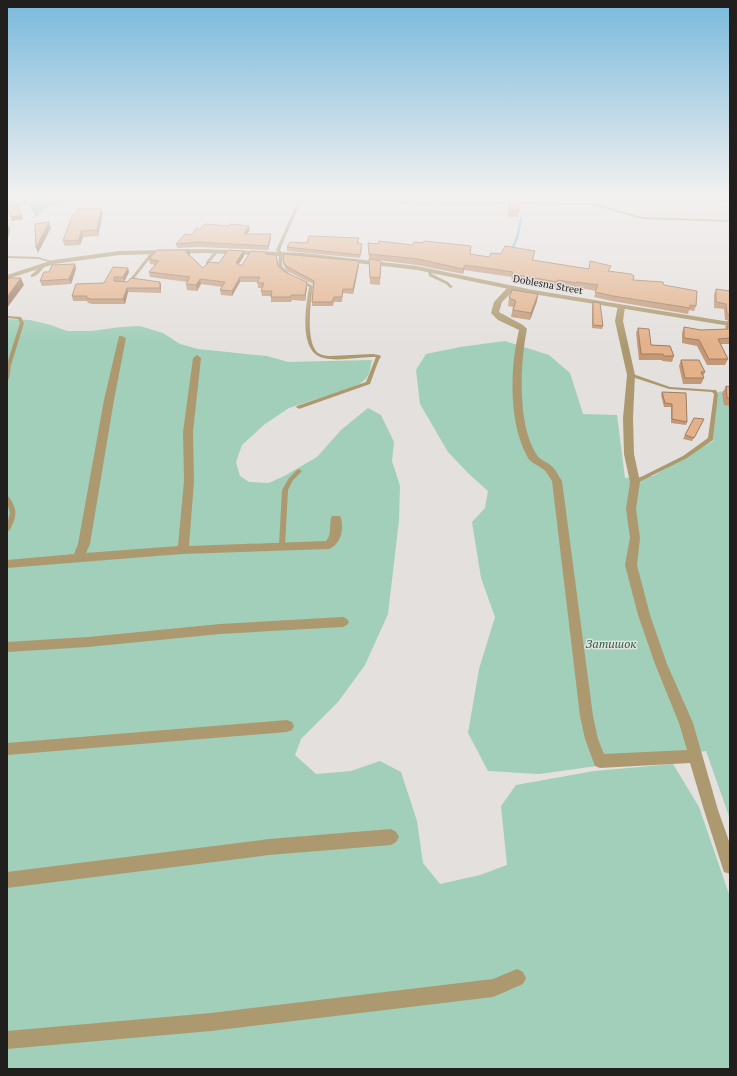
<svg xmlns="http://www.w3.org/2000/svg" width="737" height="1076" font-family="'PT Serif',serif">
  <rect width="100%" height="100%" fill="#e4e0dd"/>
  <g fill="#a1cfb9">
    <path d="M7 319 30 320 51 325 67 331H91L121 327 140 326 163 333 180 344 198 349 267 356 288 362 372 360C369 374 370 378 356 386L289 408 265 424 242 445 236 462 240 476 249 482 269 483 286 475 317 457 341 430 368 408 381 415 394 442 392 461 400 486 399 520 388 614 365 665 338 702 301 739 295 755 316 774 351 771 380 761 401 772 417 821 423 863 440 884 480 875 507 865 501 806 516 785 594 771 673 764 699 807 730 897V1069H7Z"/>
    <polygon points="505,341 549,355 570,373 583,414 617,415 625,478 653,476 713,441 718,392 730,390 730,819 706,751 539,774 488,771 468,733 479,669 495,617 481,578 472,522 485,508 488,491 470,475 448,452 420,404 416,370 426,354 460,347"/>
  </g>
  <polygon fill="#84c4a7" points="48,195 59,195 62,199 59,203 44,208 43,212 36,217 28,205 7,208 7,204"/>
  <g fill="#73c0c9">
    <polygon points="7,195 48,195 7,204"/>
    <polygon points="59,195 108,195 104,196 62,199"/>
    <polygon points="307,195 388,195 377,199"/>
    <polygon points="448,195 730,195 730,202 521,199"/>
  </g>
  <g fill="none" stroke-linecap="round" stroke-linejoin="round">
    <polyline stroke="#73c0c9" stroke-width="2.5" points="511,251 517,238 521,219"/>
    <g fill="#ad996f" fill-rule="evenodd">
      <polygon points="178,195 194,195 192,196 53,204 35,211 32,210 52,202"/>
      <polygon points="207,195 271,196 299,201 343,200 432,202 593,203 643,217 730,220 730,222 643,219 593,205 432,204 343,202 300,203 280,250 283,254 282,266 291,275 289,276 278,266 279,254 276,250 297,203 271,198 209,196"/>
      <polygon points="216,250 219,251 208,264 206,264 206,262"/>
      <polygon points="152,251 155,252 133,280 128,284 126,284 126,282 131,278"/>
      <polygon points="7,256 38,257 55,262 53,263 38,259 7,258"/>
      <path d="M43 263 46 264C43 269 37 277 31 277V275L39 268Z"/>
      <polygon points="428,270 430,270 432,274 448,282 453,287 450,288 446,284 429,276"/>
      <path d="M300 280H302L313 286C311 301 305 342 318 353 321 355 326 356 330 356L372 354 379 355 381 356 378 362 370 384 299 409 296 407 297 406 366 382 376 357C359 356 341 362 324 358 298 353 306 305 309 287L300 282Z"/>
      <polygon points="7,316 21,317 24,323 11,365 9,379 7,380 7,364 20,323 18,319 7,318"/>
      <polygon points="629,374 633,374 670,387 714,390 716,390 718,394 713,440 687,458 635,484 633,483 632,482 633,481 683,456 708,438 714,394 712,392 669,389 629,376"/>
      <polygon points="299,469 302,471 293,480 288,490 285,546 282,548 279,546 282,490 289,478 297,470"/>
      <path d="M7 496 9 497C18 510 17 517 9 531H7V524L10 513 7 502Z"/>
    </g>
    <g fill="#ad996f" fill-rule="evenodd">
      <path d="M509 286H515L516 288 502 302 499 312 523 325 527 329C520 363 517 425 537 455 540 460 545 461 549 464 555 468 558 475 562 481L593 716 598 739 604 754 687 750 679 723 655 664 638 615 625 565 630 538 626 509 630 482 624 454 623 418 627 375 615 321 618 305H621L625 307 623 321 635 375 633 418 634 454 640 482 636 509 640 538 637 565 650 615 667 664 693 723 718 810 730 844V874L724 872 722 866 704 810 690 763 600 768 595 766 585 739 580 716 552 481C549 477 547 472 543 469 538 465 532 464 528 458 508 423 510 368 519 330L498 320 491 313 494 302Z"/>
      <path d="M119 336H122L126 338 114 400 90 544 86 553 178 546 184 481 183 432 193 358 197 355 201 358 193 432 194 481 189 546 326 541C333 534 328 524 332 516H340C345 527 341 545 329 549L182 554 7 568V560L74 554 78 544 104 400Z"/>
      <polygon points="343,617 347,619 349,622 347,625 343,627 220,634 88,647 7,652 7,642 88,637 220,624"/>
      <polygon points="287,720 292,722 294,726 292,730 287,732 7,755 7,743"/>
      <polygon points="391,829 396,832 399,837 396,842 391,845 269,855 7,888 7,872 269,839"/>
      <polygon points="517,969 523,972 526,978 523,984 493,997 211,1031 7,1049 7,1031 211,1013 493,979"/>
    </g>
    <polygon fill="#ad996f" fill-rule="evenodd" points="204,249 304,253 417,266 533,290 730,322 730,326 533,294 417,270 304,257 204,253 119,255 54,264 7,279 7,275 53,260 119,251"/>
  </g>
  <g fill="#c39877">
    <polygon points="509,195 517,198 519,211 518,217 508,217"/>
    <polygon points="103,213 98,236 83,237 80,245 65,246 63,241"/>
    <polygon points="200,229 250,230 247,234 271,234 271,238 268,250 199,247 177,248 176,244"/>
    <polygon points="359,241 358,244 362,247 360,258 287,251 287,247 307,243"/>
    <polygon points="368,243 489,257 501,254 534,257 533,260 589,269 590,261 610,271 633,280 664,285 696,306 694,311 689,310 688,314 612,301 594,297 596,291 575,287 575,288 556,285 556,287 511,279 512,277 464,270 463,274 417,265 369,259"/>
    <polygon points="189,250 190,255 203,268 244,256 238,265 242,265 266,252 266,254 285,272 307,287 305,301 292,300 291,302 271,302 271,296 262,296 261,291 262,288 258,288 258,282 240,282 232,296 221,295 220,290 222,287 201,284 197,291 187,290 186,284 187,282 150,277 149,272 155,265 150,264 149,259"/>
    <polygon points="369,259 381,261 380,285 370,284"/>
    <polygon points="283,260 359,261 359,265 353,294 343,293 342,302 334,302 333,306 312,306 313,284 287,271 283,264"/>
    <polygon points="75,264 76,269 71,284 42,286 40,281 49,272"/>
    <polygon points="128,268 129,272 124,282 121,282 160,282 161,286 161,293 128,292 125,304 92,304 88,303 87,301 73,301 72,296 104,283"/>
    <polygon points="716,289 730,291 730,344 720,344 728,359 725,365 707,365 697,346 682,343 682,333 684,327 701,330 726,329 725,327 728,321 730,321 725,320 724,309 714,308 714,294"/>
    <polygon points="538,294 537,301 530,320 511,317 513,307 508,306 509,298"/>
    <polygon points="593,302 603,326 602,329 592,328 592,305"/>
    <polygon points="638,328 651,345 674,356 672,362 662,361 662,360 639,360 636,333"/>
    <polygon points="681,360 705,372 703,377 704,378 701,384 683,384 679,366"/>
    <polygon points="726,386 730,387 730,406 724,405 722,394"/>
    <polygon points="662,392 687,422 686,425 671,423 671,407 664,407 661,395"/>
    <polygon points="702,423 692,441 683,439 685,435"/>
  </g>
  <g fill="#9f7c61">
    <polygon points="101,208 103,213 98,236 97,230"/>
    <polygon points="22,215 23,219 12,221 11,217"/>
    <polygon points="49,222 51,228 38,253 36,248"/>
    <polygon points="9,226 10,230 8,239 7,236"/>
    <polygon points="249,226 250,230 245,238 244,234"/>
    <polygon points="81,231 83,237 80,245 79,240"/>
    <polygon points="271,234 271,238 268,250 268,246"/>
    <polygon points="189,250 190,255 187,258 186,252"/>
    <polygon points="244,251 244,256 237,267 236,262"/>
    <polygon points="359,261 359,265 353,294 353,289"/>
    <polygon points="75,264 76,269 71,284 69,279"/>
    <polygon points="465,265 464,270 463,274 463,269"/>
    <polygon points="128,268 129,272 124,282 123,277"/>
    <polygon points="240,277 240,282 232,296 232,291"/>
    <polygon points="21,278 24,285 7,308 7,297"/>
    <polygon points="200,279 201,284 197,291 196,285"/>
    <polygon points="160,282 161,286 161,293 160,288"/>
    <polygon points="307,282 307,287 305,301 305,295"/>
    <polygon points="127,288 128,292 125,304 123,299"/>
    <polygon points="538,294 537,301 530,320 531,313"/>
  </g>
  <g fill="#e3b18a" stroke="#9f7c61">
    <polygon points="510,195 517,195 517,198 509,198"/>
    <polygon points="510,199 518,200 519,211 509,210"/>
    <polygon points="16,204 22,215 11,217 7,208 7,206"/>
    <polygon points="101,208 97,230 81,231 79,240 63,241 72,216 75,214 78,209"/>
    <polygon points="49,222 36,248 35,224"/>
    <polygon points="205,224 229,226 231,224 249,226 244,234 271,234 268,246 198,242 176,244 185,234 191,235 196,229 200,229"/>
    <polygon points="9,226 7,236 7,227"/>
    <polygon points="309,236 359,238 357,243 362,244 360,255 287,247 290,242 307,243"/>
    <polygon points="379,241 413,245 414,242 423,243 424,241 471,246 470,254 489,257 491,253 501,254 505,246 535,251 532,260 589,269 590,261 611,266 608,271 631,274 634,276 633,280 663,282 664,285 697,291 696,306 690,305 690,308 613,296 595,292 598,285 576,282 576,283 557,280 557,282 512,274 513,272 465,265 463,269 418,259 369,254 368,243 378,244"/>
    <polygon points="157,250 189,250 186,252 203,268 209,262 219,263 228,250 244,251 236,262 238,265 242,265 251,251 266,252 266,254 276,255 278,266 285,272 307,282 305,295 291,295 291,297 271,297 272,291 261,291 264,283 257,283 260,277 240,277 232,291 220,290 225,282 200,279 196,285 186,284 190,277 149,272 159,261 149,259"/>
    <polygon points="284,254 359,261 353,289 343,289 342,297 334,297 332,302 312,302 314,281 286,266 283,260"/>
    <polygon points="369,259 381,261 380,278 370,277"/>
    <polygon points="75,264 69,279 40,281 44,272 49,272 52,265"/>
    <polygon points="113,267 128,268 123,277 114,277 114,281 127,282 131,278 160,282 160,288 127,288 123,299 91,299 86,298 87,296 72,296 76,284 104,283"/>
    <polygon points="9,278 21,278 7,297 7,281"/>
    <polygon points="716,289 730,291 730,315 727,314 726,304 716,302"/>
    <polygon points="512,290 538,294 531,313 513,310 516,301 509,298"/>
    <polygon points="593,302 600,303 603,326 593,325"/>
    <polygon points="728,321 730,321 730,338 718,339 728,359 709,359 699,340 684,338 684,327 701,330 728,329"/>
    <polygon points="638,328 649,329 651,345 670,346 674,356 664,356 663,354 641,354"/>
    <polygon points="681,360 699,360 705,372 701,372 704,378 685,378"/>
    <polygon points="726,386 730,387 730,398 727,398"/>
    <polygon points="662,392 686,393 687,422 672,419 672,404 665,403"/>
    <polygon points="694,418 704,419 694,438 685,435"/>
  </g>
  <linearGradient id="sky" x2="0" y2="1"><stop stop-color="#79b9dc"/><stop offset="0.57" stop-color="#f3f1f0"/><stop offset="1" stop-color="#f3f1f0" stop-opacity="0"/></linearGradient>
  <rect width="737" height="345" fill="url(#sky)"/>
  <g text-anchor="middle" stroke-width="3" stroke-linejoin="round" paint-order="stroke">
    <g font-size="10" fill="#201f1e" stroke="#e4e0dd">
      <text transform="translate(548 284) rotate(10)" y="4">Doblesna Street</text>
    </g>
    <g font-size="12" font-style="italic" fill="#1b674b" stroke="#e4e0dd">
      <text x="611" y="648">Затишок</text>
    </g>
  </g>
  <rect width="737" height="1076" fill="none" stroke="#201f1e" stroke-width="16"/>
</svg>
